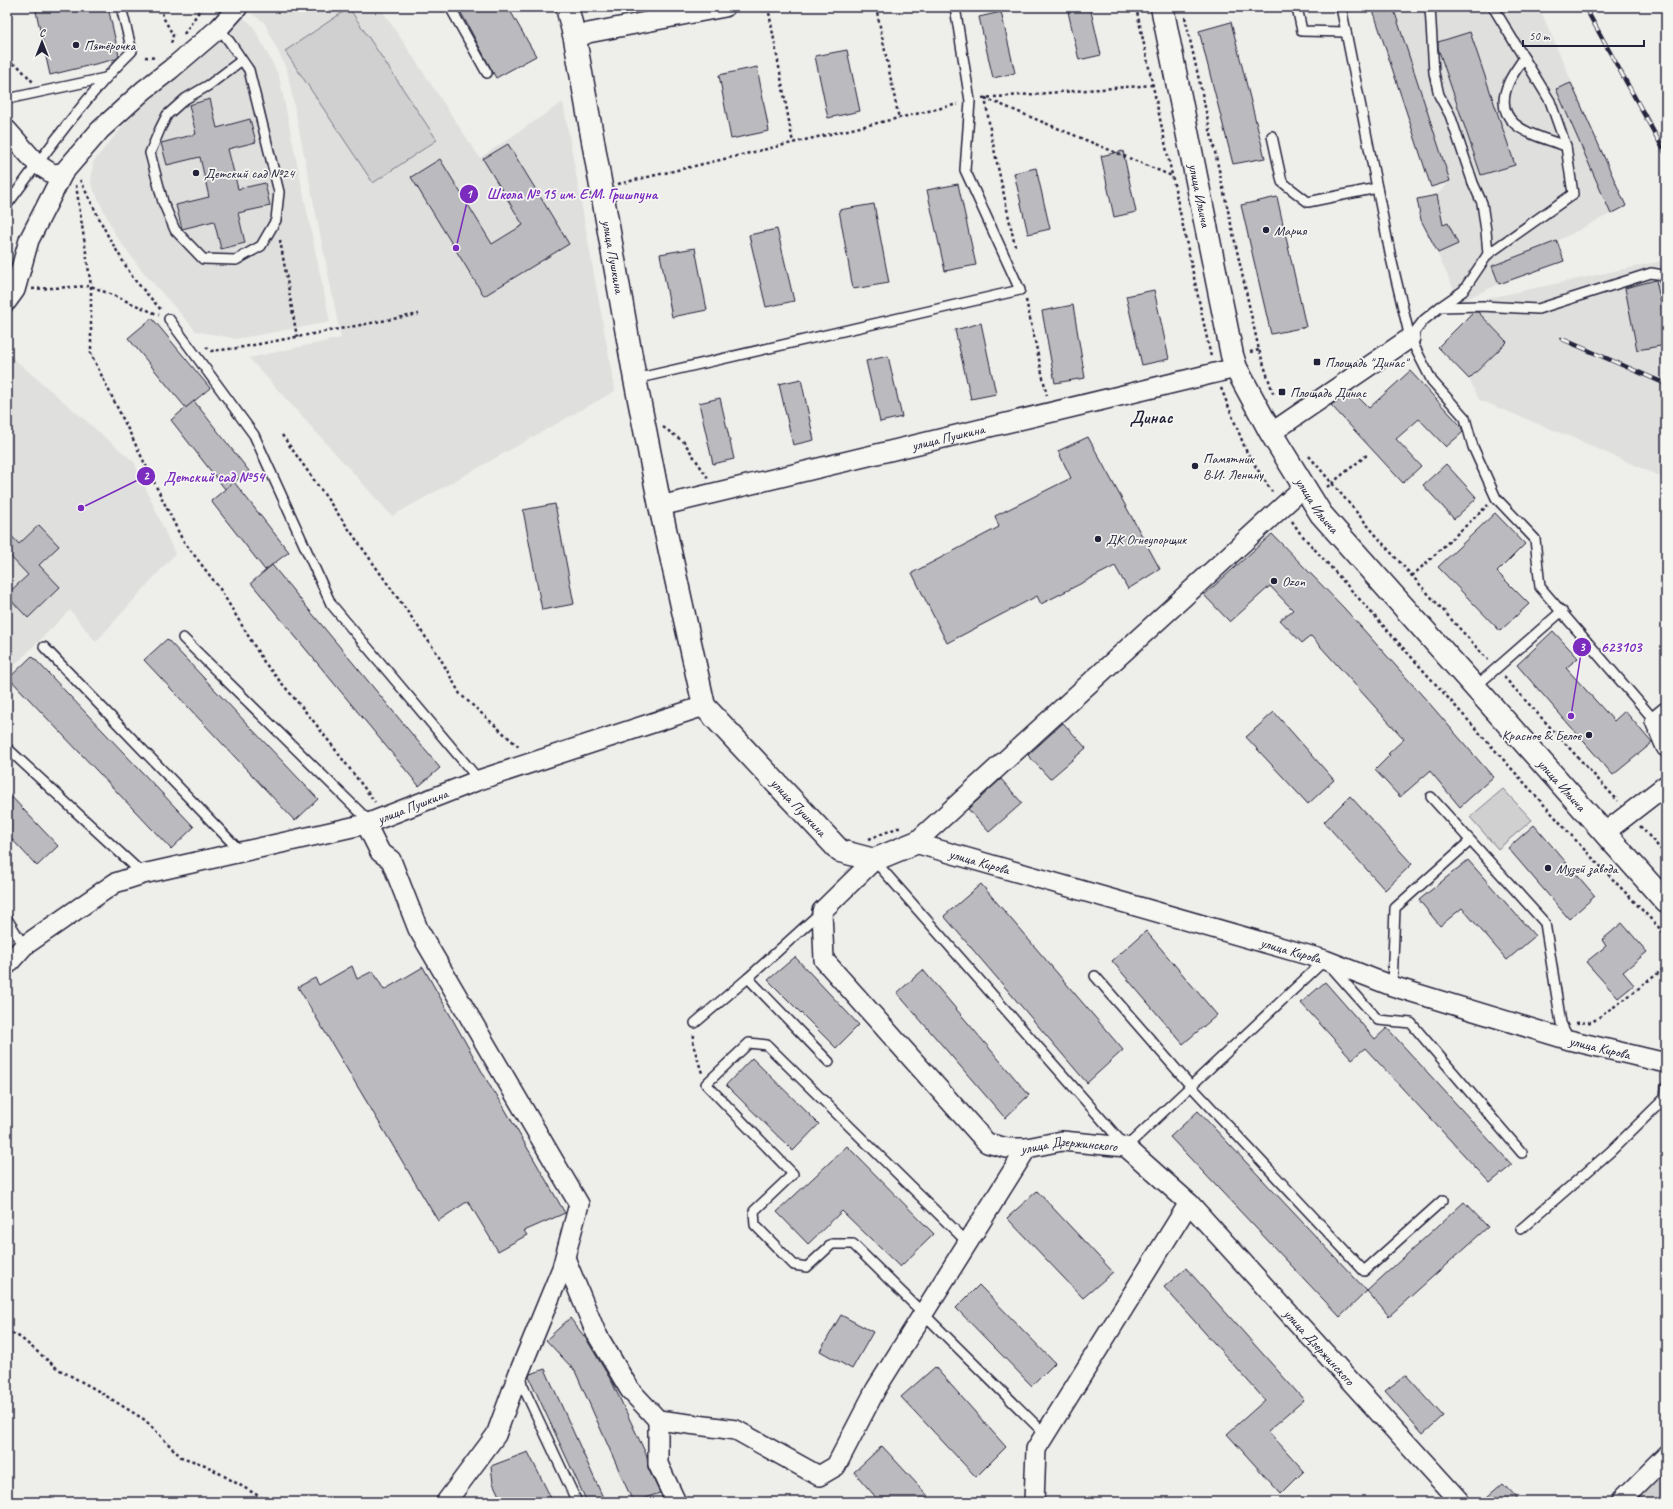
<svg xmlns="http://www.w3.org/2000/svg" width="1673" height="1509" font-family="Caveat,sans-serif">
  <rect width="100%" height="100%" fill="#eeeeeb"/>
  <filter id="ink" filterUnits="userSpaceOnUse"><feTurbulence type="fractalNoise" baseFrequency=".025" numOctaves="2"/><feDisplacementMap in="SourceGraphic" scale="8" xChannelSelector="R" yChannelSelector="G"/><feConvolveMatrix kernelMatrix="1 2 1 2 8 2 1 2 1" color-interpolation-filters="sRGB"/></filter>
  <g filter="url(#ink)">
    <g fill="#dfdfde">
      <polygon points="255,7 380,7 480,158 563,102 615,391 392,516 249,358 341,338 287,70 264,22 249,12"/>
      <polygon points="1393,7 1539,7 1626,206 1557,241 1564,261 1499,284 1462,301 1454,290 1428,233 1437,195 1450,181"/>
      <polygon points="243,17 253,26 279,76 330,322 236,339 196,331 144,273 116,236 91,184 93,162 148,96 181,75 226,36"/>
      <polygon points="1666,260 1666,479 1573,438 1479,400 1469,379 1507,342 1476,310 1468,317 1466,303"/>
      <polygon points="7,353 134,462 175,554 96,642 70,610 7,673"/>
    </g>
    <g fill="#d0d0d1" stroke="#797986">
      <polygon points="349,8 437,140 373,183 285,51"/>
      <polygon points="1503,789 1532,820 1498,849 1470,817"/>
      <polygon points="1666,1468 1666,1502 1632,1502"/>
    </g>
    <g fill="#bbbbbf" stroke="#22223b">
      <polygon points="35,7 108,7 119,56 116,59 50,75"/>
      <polygon points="458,7 508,7 536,56 496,78"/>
      <polygon points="1067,7 1090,7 1101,55 1079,60"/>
      <polygon points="1372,7 1393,7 1450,181 1431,187"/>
      <polygon points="1001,12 1015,73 993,78 979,17"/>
      <polygon points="1231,22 1265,158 1233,164 1199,31"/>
      <polygon points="1470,32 1515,165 1481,175 1438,48 1438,42"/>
      <polygon points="847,50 860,111 828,118 815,56"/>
      <polygon points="757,67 769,131 731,139 719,75"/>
      <polygon points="1571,83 1626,206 1611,214 1556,89"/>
      <polygon points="210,99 217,128 250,119 256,142 228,149 238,189 265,183 270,206 238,213 245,243 221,249 214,221 182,229 176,205 209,197 200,157 167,165 161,143 196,134 189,105"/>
      <polygon points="508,144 569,244 484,296 411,177 440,159 492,244 523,225 483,159"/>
      <polygon points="1123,151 1136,212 1114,217 1101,156"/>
      <polygon points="1036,168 1050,229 1028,234 1014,173"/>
      <polygon points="958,184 976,265 945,271 927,190"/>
      <polygon points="1437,195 1443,225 1448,223 1458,244 1438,253 1421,220 1417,199"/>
      <polygon points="1277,197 1306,327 1271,334 1241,205"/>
      <polygon points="874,204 889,283 853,289 839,210"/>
      <polygon points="777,229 794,301 766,307 749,235"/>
      <polygon points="1557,241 1564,261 1499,284 1492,266"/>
      <polygon points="695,248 707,310 672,317 660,254"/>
      <polygon points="1656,280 1666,328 1666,345 1637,350 1625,288"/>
      <polygon points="1154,290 1169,359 1142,365 1126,296"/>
      <polygon points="1073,305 1085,378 1055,383 1042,311"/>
      <polygon points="1473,312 1478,312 1507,342 1469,379 1438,347"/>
      <polygon points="152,318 210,388 186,408 128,338"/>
      <polygon points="981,323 996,394 971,399 955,330"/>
      <polygon points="888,356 902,417 880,422 866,361"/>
      <polygon points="1410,371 1461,426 1463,432 1446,447 1419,419 1396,439 1421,466 1403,483 1331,405 1352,391 1369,408"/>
      <polygon points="801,379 814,440 793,445 779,384"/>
      <polygon points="720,398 734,459 713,464 699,403"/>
      <polygon points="194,401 249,471 225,489 171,420"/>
      <polygon points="1088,437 1160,569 1128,589 1115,566 1041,604 1037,596 947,643 912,573 999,527 995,516 1071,478 1058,451"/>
      <polygon points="1446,464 1477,498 1454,519 1423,485"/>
      <polygon points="234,482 289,552 265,570 211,501"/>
      <polygon points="555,504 574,604 542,610 523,510"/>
      <polygon points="1495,513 1525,544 1497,572 1529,604 1500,631 1438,567"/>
      <polygon points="39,525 59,546 39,565 60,587 28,618 7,596 7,594 28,575 7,553 7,531 19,544"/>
      <polygon points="1272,534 1344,608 1429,703 1493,777 1460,807 1430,771 1400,797 1375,770 1390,755 1388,754 1404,739 1311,636 1302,643 1280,620 1293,610 1270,586 1230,622 1204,595"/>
      <polygon points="272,565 440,768 419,786 251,583"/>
      <polygon points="1553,631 1578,658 1566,668 1614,721 1625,711 1652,743 1613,775 1517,665"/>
      <polygon points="167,639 318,799 295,821 144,660"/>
      <polygon points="32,656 194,827 171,849 9,678"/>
      <polygon points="1274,712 1334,780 1308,804 1246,737"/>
      <polygon points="1063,723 1086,748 1050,779 1028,755"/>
      <polygon points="1001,779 1022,803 989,832 968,809"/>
      <polygon points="7,792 58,846 37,866 7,834"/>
      <polygon points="1350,796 1412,864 1385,890 1324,822"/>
      <polygon points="1534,825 1595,896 1569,919 1508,848"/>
      <polygon points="1468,860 1535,936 1507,960 1462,908 1440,926 1419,900"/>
      <polygon points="981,884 1123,1050 1087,1083 944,916"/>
      <polygon points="1622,923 1647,952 1623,972 1634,985 1618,998 1586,962 1606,946 1602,940"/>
      <polygon points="1146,931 1217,1015 1183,1044 1112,961"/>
      <polygon points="795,957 859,1025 836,1048 768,980"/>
      <polygon points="352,966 357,979 373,971 384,990 423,967 494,1093 495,1092 565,1213 524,1231 527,1235 498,1251 468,1201 438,1221 298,987 315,978 319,985"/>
      <polygon points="923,970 1029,1095 1005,1118 897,993"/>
      <polygon points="1325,982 1375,1039 1387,1028 1512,1165 1490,1183 1365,1048 1352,1059 1301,1003"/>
      <polygon points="752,1058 819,1124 793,1151 726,1085"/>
      <polygon points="1198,1111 1367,1291 1340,1317 1170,1137"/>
      <polygon points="847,1146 934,1234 900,1267 842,1211 808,1244 777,1212"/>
      <polygon points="1037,1191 1113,1272 1083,1298 1007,1218"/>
      <polygon points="1464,1202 1488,1227 1389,1316 1367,1291"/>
      <polygon points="1186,1268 1304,1400 1268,1431 1304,1471 1281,1494 1227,1434 1265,1400 1164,1287"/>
      <polygon points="979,1285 1055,1363 1032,1386 956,1308"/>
      <polygon points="841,1315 873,1332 852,1369 820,1351"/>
      <polygon points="570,1318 587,1340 612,1382 647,1456 648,1468 660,1493 633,1502 575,1371 546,1340"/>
      <polygon points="935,1367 1006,1447 976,1477 901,1397"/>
      <polygon points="545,1369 605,1502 587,1502 529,1377 530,1374"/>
      <polygon points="1406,1375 1443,1416 1423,1434 1385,1391"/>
      <polygon points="882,1446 928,1496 921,1502 880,1502 854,1472"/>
      <polygon points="528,1452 553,1502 502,1502 493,1483 491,1466"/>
      <polygon points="1502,1483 1520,1502 1480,1502"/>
    </g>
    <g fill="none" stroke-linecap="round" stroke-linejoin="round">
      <defs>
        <g id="lane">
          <polyline points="450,7 487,73"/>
          <polyline points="1297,7 1302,31 1346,32"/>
          <polyline points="1341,7 1391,258 1410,338 1432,381 1465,418 1473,447 1496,498 1535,539 1540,587 1655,721"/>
          <polyline points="1430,7 1434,73 1439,95 1450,115 1473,183 1482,203 1486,231 1488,254"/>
          <path d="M219 28C230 41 239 56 249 70L279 192 276 220 261 246 236 260 203 259 175 230 163 202 150 153 160 129 167 115 185 99 209 85 242 60"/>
          <path d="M1524 58C1519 66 1513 73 1509 82 1489 126 1534 135 1566 146"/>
          <polyline points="7,99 105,78"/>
          <polyline points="1272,136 1282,182 1308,202 1377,188"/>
          <path d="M7 205C46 152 85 97 132 51L121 7"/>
          <polyline points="1440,307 1463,291 1488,254 1573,194 1566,146 1550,101 1493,7"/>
          <polyline points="169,319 254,435 331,604 479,780"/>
          <polyline points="1410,338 1424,320 1440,307 1482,306 1538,309 1651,273 1663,275 1666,285"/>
          <polyline points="635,379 1020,290 965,170 970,101 955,7"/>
          <polyline points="183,638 370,822"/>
          <polyline points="44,647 241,852"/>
          <polyline points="1475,687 1562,611"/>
          <polyline points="7,748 143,874"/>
          <polyline points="1431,797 1545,923 1561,1023 1568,1038"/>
          <polyline points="874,860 1126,1147 1325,960 1378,1020 1411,1023 1522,1153"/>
          <polyline points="821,912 748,978 829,1062"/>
          <polyline points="7,919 24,946"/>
          <polyline points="1095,976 1190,1085 1364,1271 1443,1200"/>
          <polyline points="1392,986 1395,908 1470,841"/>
          <polyline points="695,1023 748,978"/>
          <polyline points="1521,1229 1610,1152 1665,1098 1666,1087"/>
          <polyline points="968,1243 767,1045 749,1043 706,1084 793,1174 754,1211 755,1225 794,1265 807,1267 832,1244 853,1244 1045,1434"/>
          <polyline points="519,1378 577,1502"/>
        </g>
        <g id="street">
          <polyline points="575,39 588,33 725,7"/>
          <polyline points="7,130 37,164 53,174 63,173"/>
          <polyline points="7,301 15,290 29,240 63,173 100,130 144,90 171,69 219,28 238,7"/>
          <polyline points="1271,433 1410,338"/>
          <path id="s1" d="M660 506 1236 368"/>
          <polyline points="1666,712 1655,721 1666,747"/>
          <polyline points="366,824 380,852 391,860 418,929 579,1204 562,1268 518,1375 496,1435 446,1502"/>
          <polyline points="1604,833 1666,785"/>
          <path id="s2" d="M915 843 1325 960 1392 986 1569 1040 1666 1063"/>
          <polyline points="915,843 1304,487"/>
          <path id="s3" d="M874 860 822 911 824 960 987 1143 1007 1148H1027L1062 1141 1126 1147 1189 1203 1460 1502"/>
          <path id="s4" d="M7 965 24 946 115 883 143 874 366 824 479 780 704 706"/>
          <polyline points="565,1258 596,1333 630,1390 658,1420 736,1430 819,1476 836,1466 876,1389 1027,1148"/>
          <polyline points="658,1420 658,1464 676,1502"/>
          <polyline points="1034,1502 1036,1449 1189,1203"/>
          <polyline points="1620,1502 1666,1456"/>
        </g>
        <g id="secondary">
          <path id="s5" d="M567 7 575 39 635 379 660 506 704 706 840 851 874 860 915 843"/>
          <path id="s6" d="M1162 7 1232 355 1236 368 1271 433 1321 514 1666 902"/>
        </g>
      </defs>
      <use href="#lane" stroke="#22223b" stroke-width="12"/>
      <use href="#street" stroke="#22223b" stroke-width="22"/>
      <use href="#secondary" stroke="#22223b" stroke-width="25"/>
      <g stroke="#22223b" stroke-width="2.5" stroke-dasharray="3 3" stroke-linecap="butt">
        <polyline points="161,7 163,17 173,35 171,45"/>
        <polyline points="768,7 793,143"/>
        <polyline points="876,7 899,119"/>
        <polyline points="1136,7 1211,357"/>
        <polyline points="1185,17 1259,350 1274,396"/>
        <polyline points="184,34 202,7"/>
        <polyline points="145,57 157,58"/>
        <polyline points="7,62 18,66 33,82"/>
        <polyline points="985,97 991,135 1015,246"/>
        <polyline points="982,98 1153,85"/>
        <polyline points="985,98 1172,176"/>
        <polyline points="80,180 108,236 133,278 162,311"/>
        <polyline points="618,184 958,104"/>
        <polyline points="76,185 91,286 91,354 182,539 220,589 264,662 315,723 375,802"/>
        <polyline points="280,240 297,337"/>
        <polyline points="32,289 91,286 159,315"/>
        <polyline points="1026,300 1047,396"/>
        <polyline points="206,347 211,351 238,348 419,314"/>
        <polyline points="1250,352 1259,350"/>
        <polyline points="1221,388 1247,453 1272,492"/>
        <polyline points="663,427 684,442 708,478"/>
        <polyline points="282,435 439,656 460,694 520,748"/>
        <polyline points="1309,456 1386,547 1488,660"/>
        <polyline points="1327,487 1368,454"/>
        <polyline points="1292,521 1300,533 1581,846 1666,935"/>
        <polyline points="1412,576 1488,505"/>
        <polyline points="1504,677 1618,801"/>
        <polyline points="1640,826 1666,855"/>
        <polyline points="869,839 897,828 900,828"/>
        <polyline points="1576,1023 1592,1022 1625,999 1666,967"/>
        <polyline points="694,1035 693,1044 702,1073"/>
        <polyline points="7,1330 21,1338 58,1369 95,1389 145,1420 181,1457 205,1465 269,1502"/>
      </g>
      <use href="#lane" stroke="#f6f6f2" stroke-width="9"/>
      <use href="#street" stroke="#f6f6f2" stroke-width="19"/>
      <use href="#secondary" stroke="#f6f6f2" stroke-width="22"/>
      <defs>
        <g id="rail">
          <polyline points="1585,7 1666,154"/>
          <polyline points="1562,339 1666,384"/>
        </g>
      </defs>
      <use href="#rail" stroke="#22223b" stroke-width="4.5"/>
      <use href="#rail" stroke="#f6f6f2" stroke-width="3" stroke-dasharray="9" stroke-linecap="butt"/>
    </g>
  </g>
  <g fill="#22223b" stroke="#f6f6f2" stroke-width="1.5">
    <circle cx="76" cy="45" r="4"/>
    <circle cx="196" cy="173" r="4"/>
    <circle cx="1266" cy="230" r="4"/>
    <rect x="1313" y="358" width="8" height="8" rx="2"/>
    <rect x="1278" y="388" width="8" height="8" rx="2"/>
    <circle cx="1195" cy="466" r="4"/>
    <circle cx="1098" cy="539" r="4"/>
    <circle cx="1274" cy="581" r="4"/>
    <circle cx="1589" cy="735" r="4"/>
    <circle cx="1548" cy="868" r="4"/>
  </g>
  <g text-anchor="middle" stroke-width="3.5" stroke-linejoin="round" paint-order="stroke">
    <g font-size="14" fill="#22223b" stroke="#f6f6f2" text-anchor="start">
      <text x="84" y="50">Пятёрочка</text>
      <text x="204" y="178">Детский сад №24</text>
      <text x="1274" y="235">Мария</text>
      <text x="1325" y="367">Площадь "Динас"</text>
      <text x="1290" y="397">Площадь Динас</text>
      <text x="1203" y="463">Памятник<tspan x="1203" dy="16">В.И. Ленину</tspan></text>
      <text x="1106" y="544">ДК Огнеупорщик</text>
      <text x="1282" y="586">Ozon</text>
      <text x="1581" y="740" text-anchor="end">Красное &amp; Белое</text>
      <text x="1556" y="873">Музей завода</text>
    </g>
    <g font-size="14" fill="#22223b" stroke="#f6f6f2">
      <text dy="5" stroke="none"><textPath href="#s6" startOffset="192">улица Ильича</textPath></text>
      <text dy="5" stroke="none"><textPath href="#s5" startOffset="254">улица Пушкина</textPath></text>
      <text dy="5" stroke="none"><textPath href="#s1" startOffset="296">улица Пушкина</textPath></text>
      <text dy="5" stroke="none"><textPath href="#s6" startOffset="528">улица Ильича</textPath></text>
      <text dy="5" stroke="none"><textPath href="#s6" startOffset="900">улица Ильича</textPath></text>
      <text dy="5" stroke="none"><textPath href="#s4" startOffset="444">улица Пушкина</textPath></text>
      <text dy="5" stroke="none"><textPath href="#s5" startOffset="851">улица Пушкина</textPath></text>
      <text dy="5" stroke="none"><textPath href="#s2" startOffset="67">улица Кирова</textPath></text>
      <text dy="5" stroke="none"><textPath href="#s2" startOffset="391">улица Кирова</textPath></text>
      <text dy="5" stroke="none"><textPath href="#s2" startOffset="715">улица Кирова</textPath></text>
      <text dy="5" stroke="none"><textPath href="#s3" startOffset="450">улица Дзержинского</textPath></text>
      <text dy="5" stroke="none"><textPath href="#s3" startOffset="786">улица Дзержинского</textPath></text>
    </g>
    <g font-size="18" font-weight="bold" fill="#22223b" stroke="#f6f6f2">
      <text x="1151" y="423">Динас</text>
    </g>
  </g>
  <path fill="none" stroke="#7b2cbf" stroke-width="1.5" d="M456 248L469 194M81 508L146 476M1571 716L1582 647"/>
  <g fill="#7b2cbf" stroke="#f6f6f2" stroke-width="1.5">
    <circle cx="456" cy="248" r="4"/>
    <circle cx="81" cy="508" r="4"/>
    <circle cx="1571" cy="716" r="4"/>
    <circle cx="469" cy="194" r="10"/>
    <circle cx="146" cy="476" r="10"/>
    <circle cx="1582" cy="647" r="10"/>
  </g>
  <g font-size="12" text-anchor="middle" font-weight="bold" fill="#fff">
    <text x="469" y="198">1</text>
    <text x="146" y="480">2</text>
    <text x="1582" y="651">3</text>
  </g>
  <g font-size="15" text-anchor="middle" font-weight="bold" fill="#7b2cbf" stroke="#f6f6f2" stroke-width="3.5" stroke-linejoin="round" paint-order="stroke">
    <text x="572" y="199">Школа № 15 им. Е.М. Гришпуна</text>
    <text x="214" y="482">Детский сад №54</text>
    <text x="1621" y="652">623103</text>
  </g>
  <rect width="1673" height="1509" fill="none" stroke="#f6f6f2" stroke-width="24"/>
  <rect x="12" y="12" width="1649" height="1485" fill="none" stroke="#22223b" stroke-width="1.5" filter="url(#ink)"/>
  <g transform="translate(42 42)" stroke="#f6f6f2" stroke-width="3" paint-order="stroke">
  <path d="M0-3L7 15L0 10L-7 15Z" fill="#22223b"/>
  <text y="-6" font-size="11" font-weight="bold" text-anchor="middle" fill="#22223b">С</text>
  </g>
  <path d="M1523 40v6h121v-6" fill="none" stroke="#22223b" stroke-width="2"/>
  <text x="1529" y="40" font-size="12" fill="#22223b" stroke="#f6f6f2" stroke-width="3" paint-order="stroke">50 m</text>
</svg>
